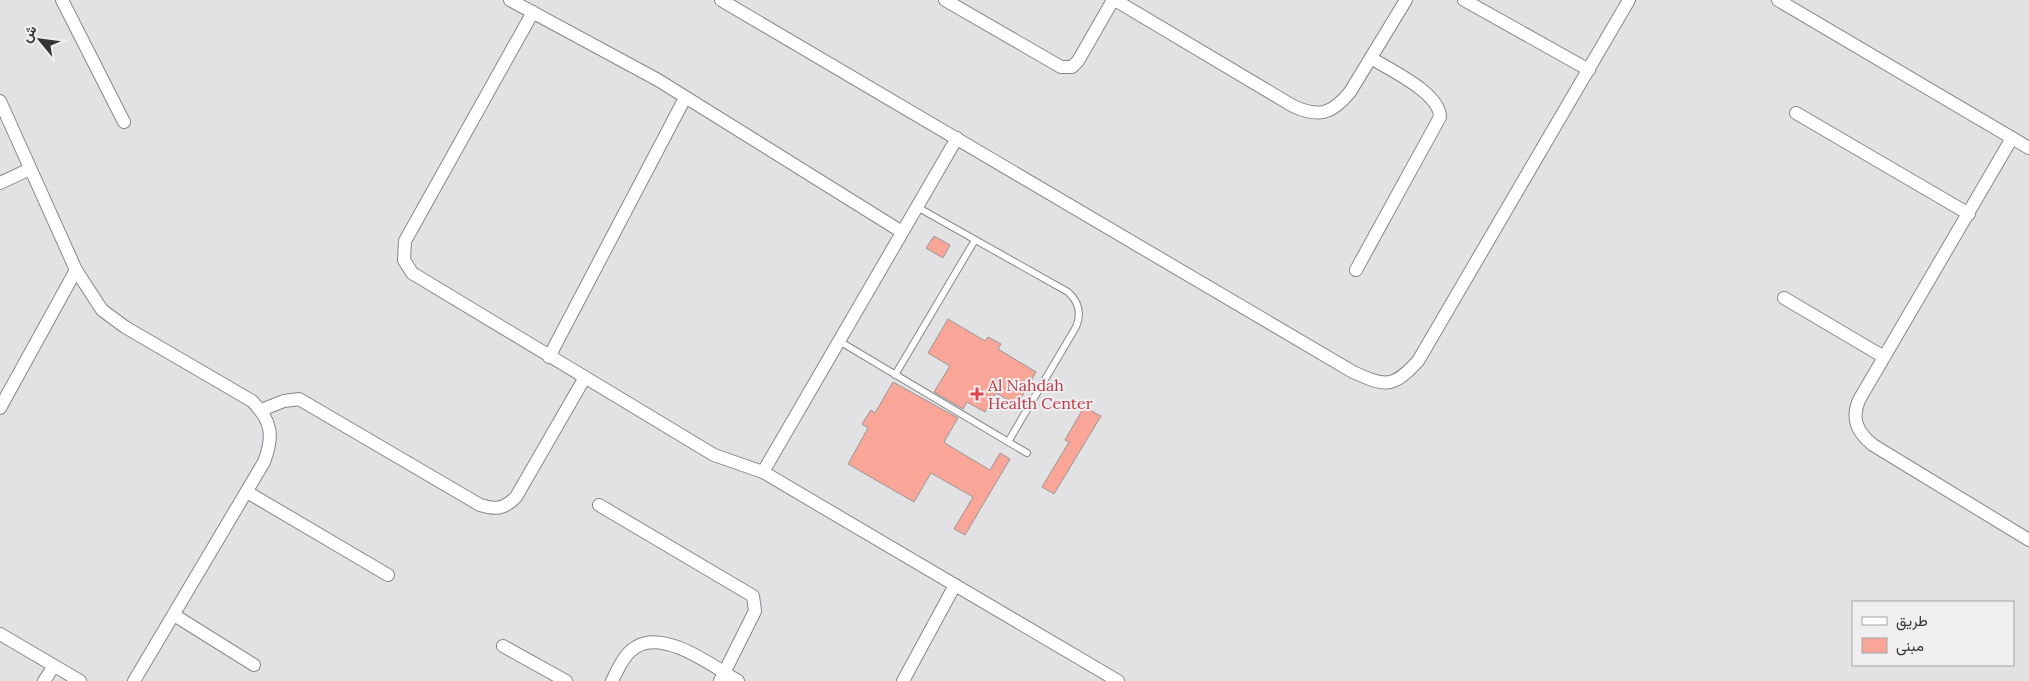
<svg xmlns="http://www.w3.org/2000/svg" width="2029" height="681" font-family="Lora,Vazirmatn,serif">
  <rect width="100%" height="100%" fill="#e2e2e4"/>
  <g fill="#f9a598" stroke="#9a9797">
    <polygon points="934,236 950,245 943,258 926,248"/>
    <polygon points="948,319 985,341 988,337 1001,344 998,349 1036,372 1017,405 996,393 985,412 967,402 963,409 934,392 950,366 928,353"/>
    <polygon points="893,382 958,418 944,442 948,445 990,470 1000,453 1010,459 965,535 954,529 973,497 931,473 914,502 848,464 868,428 862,424 871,410 875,413"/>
    <polygon points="1084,407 1101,416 1054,494 1042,487 1069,442 1065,440"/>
  </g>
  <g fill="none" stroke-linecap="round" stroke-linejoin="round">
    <defs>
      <g id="service">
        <path d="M917 207 1068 292C1079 302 1082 313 1076 327L1008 442"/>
        <polyline points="839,341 1027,453"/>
        <polyline points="895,375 975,240"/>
      </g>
      <g id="minor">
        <polyline points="62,0 124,122"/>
        <polyline points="510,0 658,80 902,232"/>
        <path d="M721 0 1353 372C1386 387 1393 388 1418 361L1629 0"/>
        <polyline points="945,0 1061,67 1072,67 1078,61 1113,0"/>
        <path d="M1115 0 1293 106C1319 118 1332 114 1350 92L1406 0"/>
        <polyline points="1464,0 1589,70"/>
        <polyline points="1778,0 2029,148"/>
        <polyline points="533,12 405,241 404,260 412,273 714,455 763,472 1118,681"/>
        <path d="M0 101 76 270 102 310 125 327 252 401C272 421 274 436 264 462L134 681"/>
        <polyline points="1796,113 1969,214"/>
        <path d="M2012 138 1859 400C1851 419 1857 432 1873 445L2029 540"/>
        <polyline points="0,183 30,169"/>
        <path d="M1356 270 1440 117C1440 93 1390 70 1371 58"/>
        <polyline points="1784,298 1884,357"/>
        <polyline points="549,357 685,98"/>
        <polyline points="0,408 76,270"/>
        <path d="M261 410 284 401 299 399 480 505C496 510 504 509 516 497L584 379"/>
        <polyline points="763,472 957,138"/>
        <polyline points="247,492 388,575"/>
        <polyline points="599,505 753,596 755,611 720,681"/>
        <polyline points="174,615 254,665"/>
        <polyline points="0,634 80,681"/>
        <polyline points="503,646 566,681"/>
        <polyline points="44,681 54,666"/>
        <path d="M612 681C618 669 624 654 636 647 664 629 713 666 738 681"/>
        <polyline points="903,681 955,585"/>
      </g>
    </defs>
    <use href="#service" stroke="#88888a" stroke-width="8"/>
    <use href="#minor" stroke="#88888a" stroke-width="14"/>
    <use href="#service" stroke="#fff" stroke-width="6"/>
    <use href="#minor" stroke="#fff" stroke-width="12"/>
  </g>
  <path fill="#e0444e" stroke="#efeff2" stroke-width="2" d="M974.5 386.5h5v5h5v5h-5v5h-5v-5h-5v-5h5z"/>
  <g text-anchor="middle" stroke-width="4" stroke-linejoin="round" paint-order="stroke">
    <g font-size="16" fill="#be3a42" stroke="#efeff2" text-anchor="start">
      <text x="988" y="391">Al Nahdah<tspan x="988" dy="18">Health Center</tspan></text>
    </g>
  </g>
  <rect x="1852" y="601" width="162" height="65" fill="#efeff2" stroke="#a5a5a7"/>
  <rect x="1862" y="617" width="25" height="8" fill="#ffffff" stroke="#a5a5a7"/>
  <text x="1896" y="626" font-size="15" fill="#353536">طريق</text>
  <rect x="1862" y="638" width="25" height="15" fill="#f9a598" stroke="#a5a5a7"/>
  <text x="1896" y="651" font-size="15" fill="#353536">مبنى</text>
  <g transform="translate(40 40) rotate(299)" stroke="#efeff2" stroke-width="4" paint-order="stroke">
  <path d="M0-4L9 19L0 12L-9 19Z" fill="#353536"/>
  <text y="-8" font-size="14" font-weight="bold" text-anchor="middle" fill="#353536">ش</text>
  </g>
</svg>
